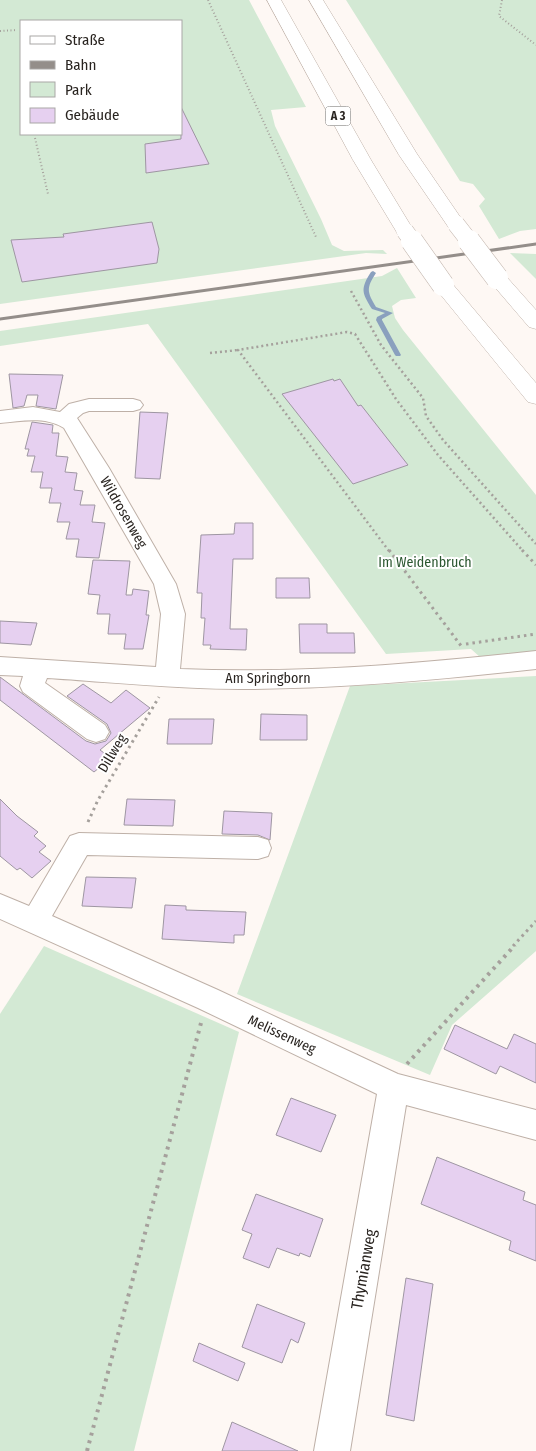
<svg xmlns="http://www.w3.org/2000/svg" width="536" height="1451" font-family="'Fira Sans Condensed',sans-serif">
  <rect width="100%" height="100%" fill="#fef8f4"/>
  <g fill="#d3e9d4" fill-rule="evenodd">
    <path d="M0 0H249L306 107 271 110 275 126 321 219 332 245 344 251 383 250 387 254 366 253 0 304ZM21 21H181V134H21Z"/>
    <polygon points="346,0 536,0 536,229 520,231 499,239 479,206 485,199 473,184 460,181"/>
    <polygon points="510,253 536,254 536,279"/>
    <polygon points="397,268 416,298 401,300 392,306 395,318 403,330 536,495 536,651 481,658 471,649 386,654 148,324 0,346 0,331 382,276"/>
    <polygon points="536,676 536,951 452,1025 430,1075 237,994 350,686"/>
    <polygon points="44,946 239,1032 134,1451 0,1451 0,1014"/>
  </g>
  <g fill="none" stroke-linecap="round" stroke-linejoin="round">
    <path fill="#8aa0be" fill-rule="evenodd" d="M373 271 376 273C366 288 367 292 376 307L393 313 382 319V320L401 355 400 356H396L395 355 376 320 377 317 385 313 372 309C362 293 360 289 371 272Z"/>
  </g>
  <g fill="#e6d0f0" stroke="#9e96a2">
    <polygon points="181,107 209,164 146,173 145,144 181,139"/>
    <polygon points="152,222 159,249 157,263 22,282 11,240 64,237 63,234"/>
    <polygon points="9,374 63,375 56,409 36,406 38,395 27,395 24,406 13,408"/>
    <polygon points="333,379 334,381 340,379 358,406 361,405 408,465 353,484 282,394"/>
    <polygon points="140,412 168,413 160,479 135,478"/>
    <polygon points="32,422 53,425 52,433 59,433 56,456 68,457 65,472 77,473 74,490 83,491 80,505 95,505 92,522 105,523 99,558 76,557 79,539 66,539 70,522 57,522 61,503 49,503 52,488 40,488 43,472 31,472 35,456 27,456 29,449 25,449"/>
    <polygon points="235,523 253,523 253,559 233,559 230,629 247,629 246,650 210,649 211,645 203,645 205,618 201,618 202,593 197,593 201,535 234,534"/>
    <polygon points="93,560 130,561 126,595 132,595 133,589 149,591 146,615 149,615 143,649 124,649 126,634 108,634 110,614 97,614 100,595 88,594"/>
    <polygon points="276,578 309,578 310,598 276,598"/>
    <polygon points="0,621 37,623 31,645 0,643"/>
    <polygon points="299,624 327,624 327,633 354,633 355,653 300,653"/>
    <polygon points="0,677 86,741 95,744 106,741 111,733 107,724 67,696 83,684 111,703 126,690 150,708 100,750 111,758 94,772 0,700"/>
    <polygon points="261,714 307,715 307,740 260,740"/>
    <polygon points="169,719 214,719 212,744 167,744"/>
    <polygon points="0,799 17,816 38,832 34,836 46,846 39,852 51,861 32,878 20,868 17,870 0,856"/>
    <polygon points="127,799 175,800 173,826 124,825"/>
    <polygon points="224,811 272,813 270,840 258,835 222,834"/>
    <polygon points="86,877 136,878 132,908 82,906"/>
    <polygon points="165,905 186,906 186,910 246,912 244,935 234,935 234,943 162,939"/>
    <polygon points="455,1025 507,1049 514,1034 536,1044 536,1083 500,1066 496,1074 444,1049"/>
    <polygon points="291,1098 336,1115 321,1152 276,1135"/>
    <polygon points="437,1157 525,1192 523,1200 536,1205 536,1261 509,1250 511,1241 421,1204"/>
    <polygon points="256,1194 323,1219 310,1257 300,1253 299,1256 277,1248 269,1268 243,1258 252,1234 242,1230"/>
    <polygon points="406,1278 433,1284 414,1421 386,1415"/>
    <polygon points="257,1304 305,1323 298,1343 291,1339 282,1363 242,1347"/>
    <polygon points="199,1343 245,1363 238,1381 193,1361"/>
    <polygon points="232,1422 298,1451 222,1451"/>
  </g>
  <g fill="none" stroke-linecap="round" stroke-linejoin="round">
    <defs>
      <g id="minor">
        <path d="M89 399H133L140 401 143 405 140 409 133 411H89L83 413 77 418 109 468 176 584 185 614 180 669C300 674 418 664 536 651V669C438 680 339 689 240 689 176 689 111 682 47 678L45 683 105 725 109 732 105 739 96 742 87 739 23 692 20 686 23 676 0 675V657L156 667 161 614 154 584 64 428C45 416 22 421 0 423V411L33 407 60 412 69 404Z"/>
        <polygon points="79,833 258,837 268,840 271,848 268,856 258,859 87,855 52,916 218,990 398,1074 536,1110 536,1140 406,1105 350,1451 314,1451 377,1094 198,1008 0,919 0,894 29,906 70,836"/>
      </g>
      <g id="highway">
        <polygon points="267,0 281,0 371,160 414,231 412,235 405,237 398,235 396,231 353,160"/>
        <polygon points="309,0 323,0 417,154 465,224 463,228 456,230 449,228 399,155"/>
        <polygon points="497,272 504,274 536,310 536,329 529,327 487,278 490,274"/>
        <polygon points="443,279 450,281 536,383 536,404 528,402 436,289 433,285 436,281"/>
      </g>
    </defs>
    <use href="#minor" stroke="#beb0a7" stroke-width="2"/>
    <use href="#highway" stroke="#beb0a7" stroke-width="1"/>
    <g stroke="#a5a09c" stroke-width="2" stroke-dasharray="1 2.5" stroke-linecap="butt">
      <polyline points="208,0 316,237"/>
      <polyline points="502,0 499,16 536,45"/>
      <polyline points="0,31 17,30"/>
      <polyline points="35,138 48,194"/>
    </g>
    <g stroke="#a5a09c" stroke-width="2.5" stroke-dasharray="2 3" stroke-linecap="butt">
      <polyline points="351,291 381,345 423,398 426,416 443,440 536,544"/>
      <polyline points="210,353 238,350"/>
      <polyline points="389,551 238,350 347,332 355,334 396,399 438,455 523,551"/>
    </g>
    <g stroke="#a5a09c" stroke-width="3" stroke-dasharray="2.5 4" stroke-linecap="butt">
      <polyline points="389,550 462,647"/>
      <polyline points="522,550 536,565"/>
      <polyline points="466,644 536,634"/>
      <polyline points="88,822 98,800 159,697"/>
      <polyline points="513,946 536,921"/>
    </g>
    <g stroke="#a5a09c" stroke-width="4" stroke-dasharray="3 5" stroke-linecap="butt">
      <polyline points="407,1064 515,945"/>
      <polyline points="87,1451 201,1023"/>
    </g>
    <use href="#minor" fill="#fff" fill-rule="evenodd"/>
    <use href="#highway" fill="#fff" fill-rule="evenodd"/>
    <polyline stroke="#948e8a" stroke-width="3" points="0,319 536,244"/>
    <defs>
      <g id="highway-bridge-far1">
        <polyline points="456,224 470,242"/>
        <polyline points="405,231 413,242"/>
      </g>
      <g id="highway-bridge">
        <polyline points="412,241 443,285"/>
        <polyline points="469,241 497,278"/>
      </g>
    </defs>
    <use href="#highway-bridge-far1" stroke="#beb0a7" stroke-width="18" stroke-linecap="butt"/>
    <use href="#highway-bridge" stroke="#beb0a7" stroke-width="23" stroke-linecap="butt"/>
    <use href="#highway-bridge-far1" stroke="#fff" stroke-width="17"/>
    <use href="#highway-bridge" stroke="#fff" stroke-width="22"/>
  </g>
  <g text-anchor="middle" stroke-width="4" stroke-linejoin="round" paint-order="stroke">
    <rect fill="#fff" stroke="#696663" stroke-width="1" x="325.5" y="106.5" width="25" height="19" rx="4"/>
    <g font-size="12" font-weight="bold" fill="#292420">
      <text x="338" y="120">A 3</text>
    </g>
    <g font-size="14" fill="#292420" stroke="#fff">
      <text transform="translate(124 512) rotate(60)" y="5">Wildrosenweg</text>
      <text x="268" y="683">Am Springborn</text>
      <text transform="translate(112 753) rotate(-59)" y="5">Dillweg</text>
      <text transform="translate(282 1034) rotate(25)" y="5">Melissenweg</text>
    </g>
    <g font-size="14" fill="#2b5730" stroke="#fff">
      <text x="425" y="567">Im Weidenbruch</text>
    </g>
    <g font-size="16" fill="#292420" stroke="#fff">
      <text transform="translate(363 1269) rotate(-80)" y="6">Thymianweg</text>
    </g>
  </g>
  <rect x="20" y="20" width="162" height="115" fill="#ffffff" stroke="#a9a7a6"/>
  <rect x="30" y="36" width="25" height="8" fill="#ffffff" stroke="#a9a7a6"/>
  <text x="65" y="45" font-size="15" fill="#292420">Straße</text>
  <rect x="30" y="61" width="25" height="8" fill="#948e8a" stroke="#a9a7a6"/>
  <text x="65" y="70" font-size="15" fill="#292420">Bahn</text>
  <rect x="30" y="82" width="25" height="15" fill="#d3e9d4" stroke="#a9a7a6"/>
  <text x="65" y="95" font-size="15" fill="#292420">Park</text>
  <rect x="30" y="108" width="25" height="15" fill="#e6d0f0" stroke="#a9a7a6"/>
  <text x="65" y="120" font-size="15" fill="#292420">Gebäude</text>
</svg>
